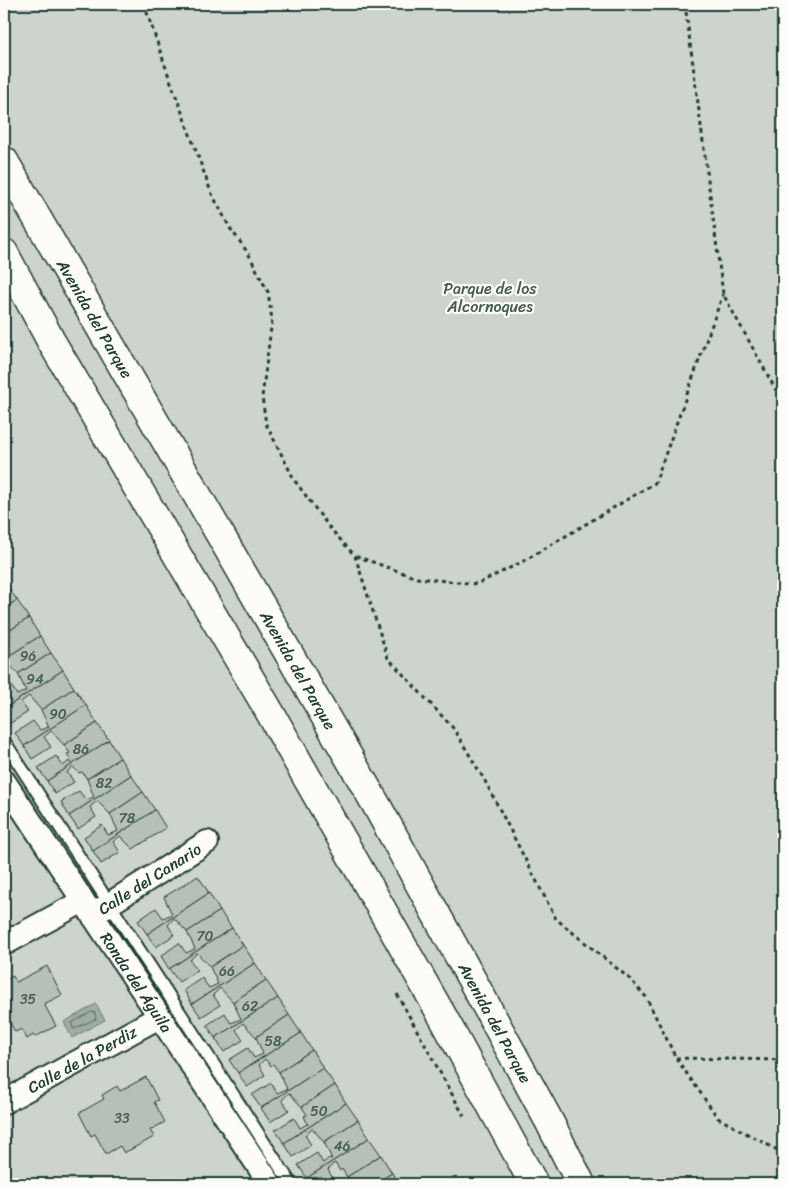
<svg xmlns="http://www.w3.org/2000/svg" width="787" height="1188" font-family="Sriracha,sans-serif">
  <rect width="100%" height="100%" fill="#f0f1eb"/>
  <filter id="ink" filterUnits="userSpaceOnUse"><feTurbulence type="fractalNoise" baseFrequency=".02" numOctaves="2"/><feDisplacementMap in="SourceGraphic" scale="10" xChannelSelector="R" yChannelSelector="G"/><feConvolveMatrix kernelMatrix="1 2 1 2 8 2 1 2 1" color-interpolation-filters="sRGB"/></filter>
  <g filter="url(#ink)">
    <rect fill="#cdd3cd" stroke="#768880" x="4" y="4" width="779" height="1180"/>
    <polygon fill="#9faca4" stroke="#6c8077" points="96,1004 105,1020 72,1038 64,1022"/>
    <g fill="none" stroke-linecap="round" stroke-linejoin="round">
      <polygon stroke="#526961" stroke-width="1" points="92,1012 95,1013 96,1019 73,1029 72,1023"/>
    </g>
    <g fill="#b6bfb8" stroke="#1f3d34">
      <polygon points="5,583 17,600 4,609 4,584"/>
      <polygon points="17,600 29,618 4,634 4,609"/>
      <polygon points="29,618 40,636 4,659 4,634"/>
      <polygon points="40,636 51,653 18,674 6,661 4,664 4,659"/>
      <polygon points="51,653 63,670 4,709 4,690 11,685 17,695 26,691 18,674"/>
      <polygon points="63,670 74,688 41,710 29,696 21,702 28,712 9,724 4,716 4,709"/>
      <polygon points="74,688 86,705 24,746 15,733 33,721 40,730 49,727 41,710"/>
      <polygon points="86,705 97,723 64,745 51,731 44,737 51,747 32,759 24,746"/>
      <polygon points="97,723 109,740 47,781 38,768 56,756 63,766 69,761 70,763 72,762 67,754 70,753 64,745"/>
      <polygon points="109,740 120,758 87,779 82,772 79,773 73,767 67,772 74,782 55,794 47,781"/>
      <polygon points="120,758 131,775 69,816 61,802 79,791 86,800 94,797 87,779"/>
      <polygon points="131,775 143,792 110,814 97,801 90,807 96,817 78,829 69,816"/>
      <polygon points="143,792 155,810 93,851 84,837 102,825 108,835 118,831 110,814"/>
      <polygon points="155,810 166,828 133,849 120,836 113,842 120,852 101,864 93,851"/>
      <polygon points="198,876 209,893 147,934 138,921 156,908 163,918 172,914 164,897"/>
      <polygon points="209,893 220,911 187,932 174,918 168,925 174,935 156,947 147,934"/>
      <polygon points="220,911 232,928 169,969 161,956 179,943 186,953 195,949 187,932"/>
      <polygon points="232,928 243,945 210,967 197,953 190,960 197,970 179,982 169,969"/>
      <polygon points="243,945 255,963 192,1004 184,990 202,978 209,988 218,984 210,967"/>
      <polygon points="255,963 266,980 233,1002 220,988 213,995 220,1005 201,1017 192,1004"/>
      <polygon points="47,966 62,995 44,1004 56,1026 35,1037 33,1035 27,1039 22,1029 15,1032 4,1011 4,981 13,976 16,982"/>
      <polygon points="266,980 278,998 215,1038 207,1025 225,1013 231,1023 241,1019 233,1002"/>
      <polygon points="278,998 289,1015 256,1037 243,1023 236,1030 243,1040 224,1052 215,1038"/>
      <polygon points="289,1015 301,1033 238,1073 229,1060 248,1048 254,1058 263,1054 256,1037"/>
      <polygon points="301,1033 312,1050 279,1072 273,1064 271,1066 265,1059 259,1065 265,1075 247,1087 238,1073"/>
      <polygon points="312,1050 323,1068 261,1108 252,1095 271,1083 277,1093 287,1089 279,1072"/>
      <polygon points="323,1068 335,1085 302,1107 289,1093 282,1100 289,1110 270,1122 261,1108"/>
      <polygon points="146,1077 158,1100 154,1102 165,1122 150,1130 154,1137 124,1153 120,1146 106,1154 95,1134 91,1136 79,1113 104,1099 102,1095 117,1086 120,1091"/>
      <polygon points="335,1085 346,1103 284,1143 275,1130 294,1118 300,1128 307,1124 308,1125 304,1116 307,1115 302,1107"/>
      <polygon points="346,1103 358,1120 324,1142 312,1128 305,1135 311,1145 293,1157 284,1143"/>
      <polygon points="358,1120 369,1138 307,1178 298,1165 317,1153 323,1163 329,1158 332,1159 324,1142"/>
      <polygon points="369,1138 381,1155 347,1177 342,1169 340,1171 335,1163 333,1164 328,1170 334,1180 327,1184 311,1184 307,1178"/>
      <polygon points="381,1155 392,1173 375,1184 352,1184 347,1177"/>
      <polygon points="392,1173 400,1184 375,1184"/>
    </g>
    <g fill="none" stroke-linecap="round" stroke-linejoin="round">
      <defs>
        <polyline id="service" points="4,741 291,1184"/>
        <g id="minor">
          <path id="s1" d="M4 781 270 1184"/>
          <path id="s2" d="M92 915 207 842"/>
          <polyline points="4,944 83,901"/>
          <path id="s3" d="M4 1102 159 1017"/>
        </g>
        <g id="tertiary">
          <path id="s4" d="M4 161 377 806 548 1119 581 1184"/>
          <polyline points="4,253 51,341 268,709 444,1019 534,1184"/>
        </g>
      </defs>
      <use href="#service" stroke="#1f3d34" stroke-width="15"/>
      <use href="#minor" stroke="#1f3d34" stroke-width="26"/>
      <use href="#tertiary" stroke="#1f3d34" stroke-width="31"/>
      <g stroke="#1f3d34" stroke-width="3" stroke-dasharray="4 4" stroke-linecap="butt">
        <polyline points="144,4 168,74 211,192 230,228 248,253 268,292 272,320 262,397 266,424 295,481 329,527 355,556 388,658 454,729 485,781 556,919 630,979 646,997 676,1058 718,1118 783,1153"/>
        <polyline points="685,4 723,294 777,392 783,398"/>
        <polyline points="356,556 417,578 477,584 522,562 655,483 723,294"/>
        <polyline points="397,994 464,1116"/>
        <polyline points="676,1058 783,1060"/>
      </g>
      <use href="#service" stroke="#fdfcf7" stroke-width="11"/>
      <use href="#minor" stroke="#fdfcf7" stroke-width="22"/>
      <use href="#tertiary" stroke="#fdfcf7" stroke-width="28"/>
    </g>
  </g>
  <g text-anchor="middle" stroke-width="4.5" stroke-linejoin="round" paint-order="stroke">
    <g font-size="14" fill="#455e55">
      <text x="28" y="661">96</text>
      <text x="35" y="684">94</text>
      <text x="58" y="719">90</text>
      <text x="81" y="754">86</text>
      <text x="104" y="788">82</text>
      <text x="127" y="823">78</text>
      <text x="205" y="941">70</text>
      <text x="227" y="976">66</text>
      <text x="28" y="1004">35</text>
      <text x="250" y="1011">62</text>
      <text x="273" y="1046">58</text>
      <text x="319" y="1116">50</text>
      <text x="122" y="1123">33</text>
      <text x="342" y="1151">46</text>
    </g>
    <g font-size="16" fill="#425b53" stroke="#fdfcf7">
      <text x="490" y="294">Parque de los<tspan x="490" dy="18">Alcornoques</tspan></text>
    </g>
    <g font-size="16" fill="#1f3d34" stroke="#fdfcf7">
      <text dy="6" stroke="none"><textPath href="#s4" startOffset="182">Avenida del Parque</textPath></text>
      <text dy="6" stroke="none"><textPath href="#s4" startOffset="588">Avenida del Parque</textPath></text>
      <text dy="6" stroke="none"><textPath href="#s2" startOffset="68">Calle del Canario</textPath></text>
      <text dy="6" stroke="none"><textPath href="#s1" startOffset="241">Ronda del Águila</textPath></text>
      <text dy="6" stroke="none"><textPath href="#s4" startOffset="992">Avenida del Parque</textPath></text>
      <text dy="6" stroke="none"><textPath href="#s3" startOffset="89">Calle de la Perdiz</textPath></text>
    </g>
  </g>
  <rect width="787" height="1188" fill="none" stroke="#fdfcf7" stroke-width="20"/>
  <rect x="10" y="10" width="767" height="1168" fill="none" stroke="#1f3d34" stroke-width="2" filter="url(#ink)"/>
</svg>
